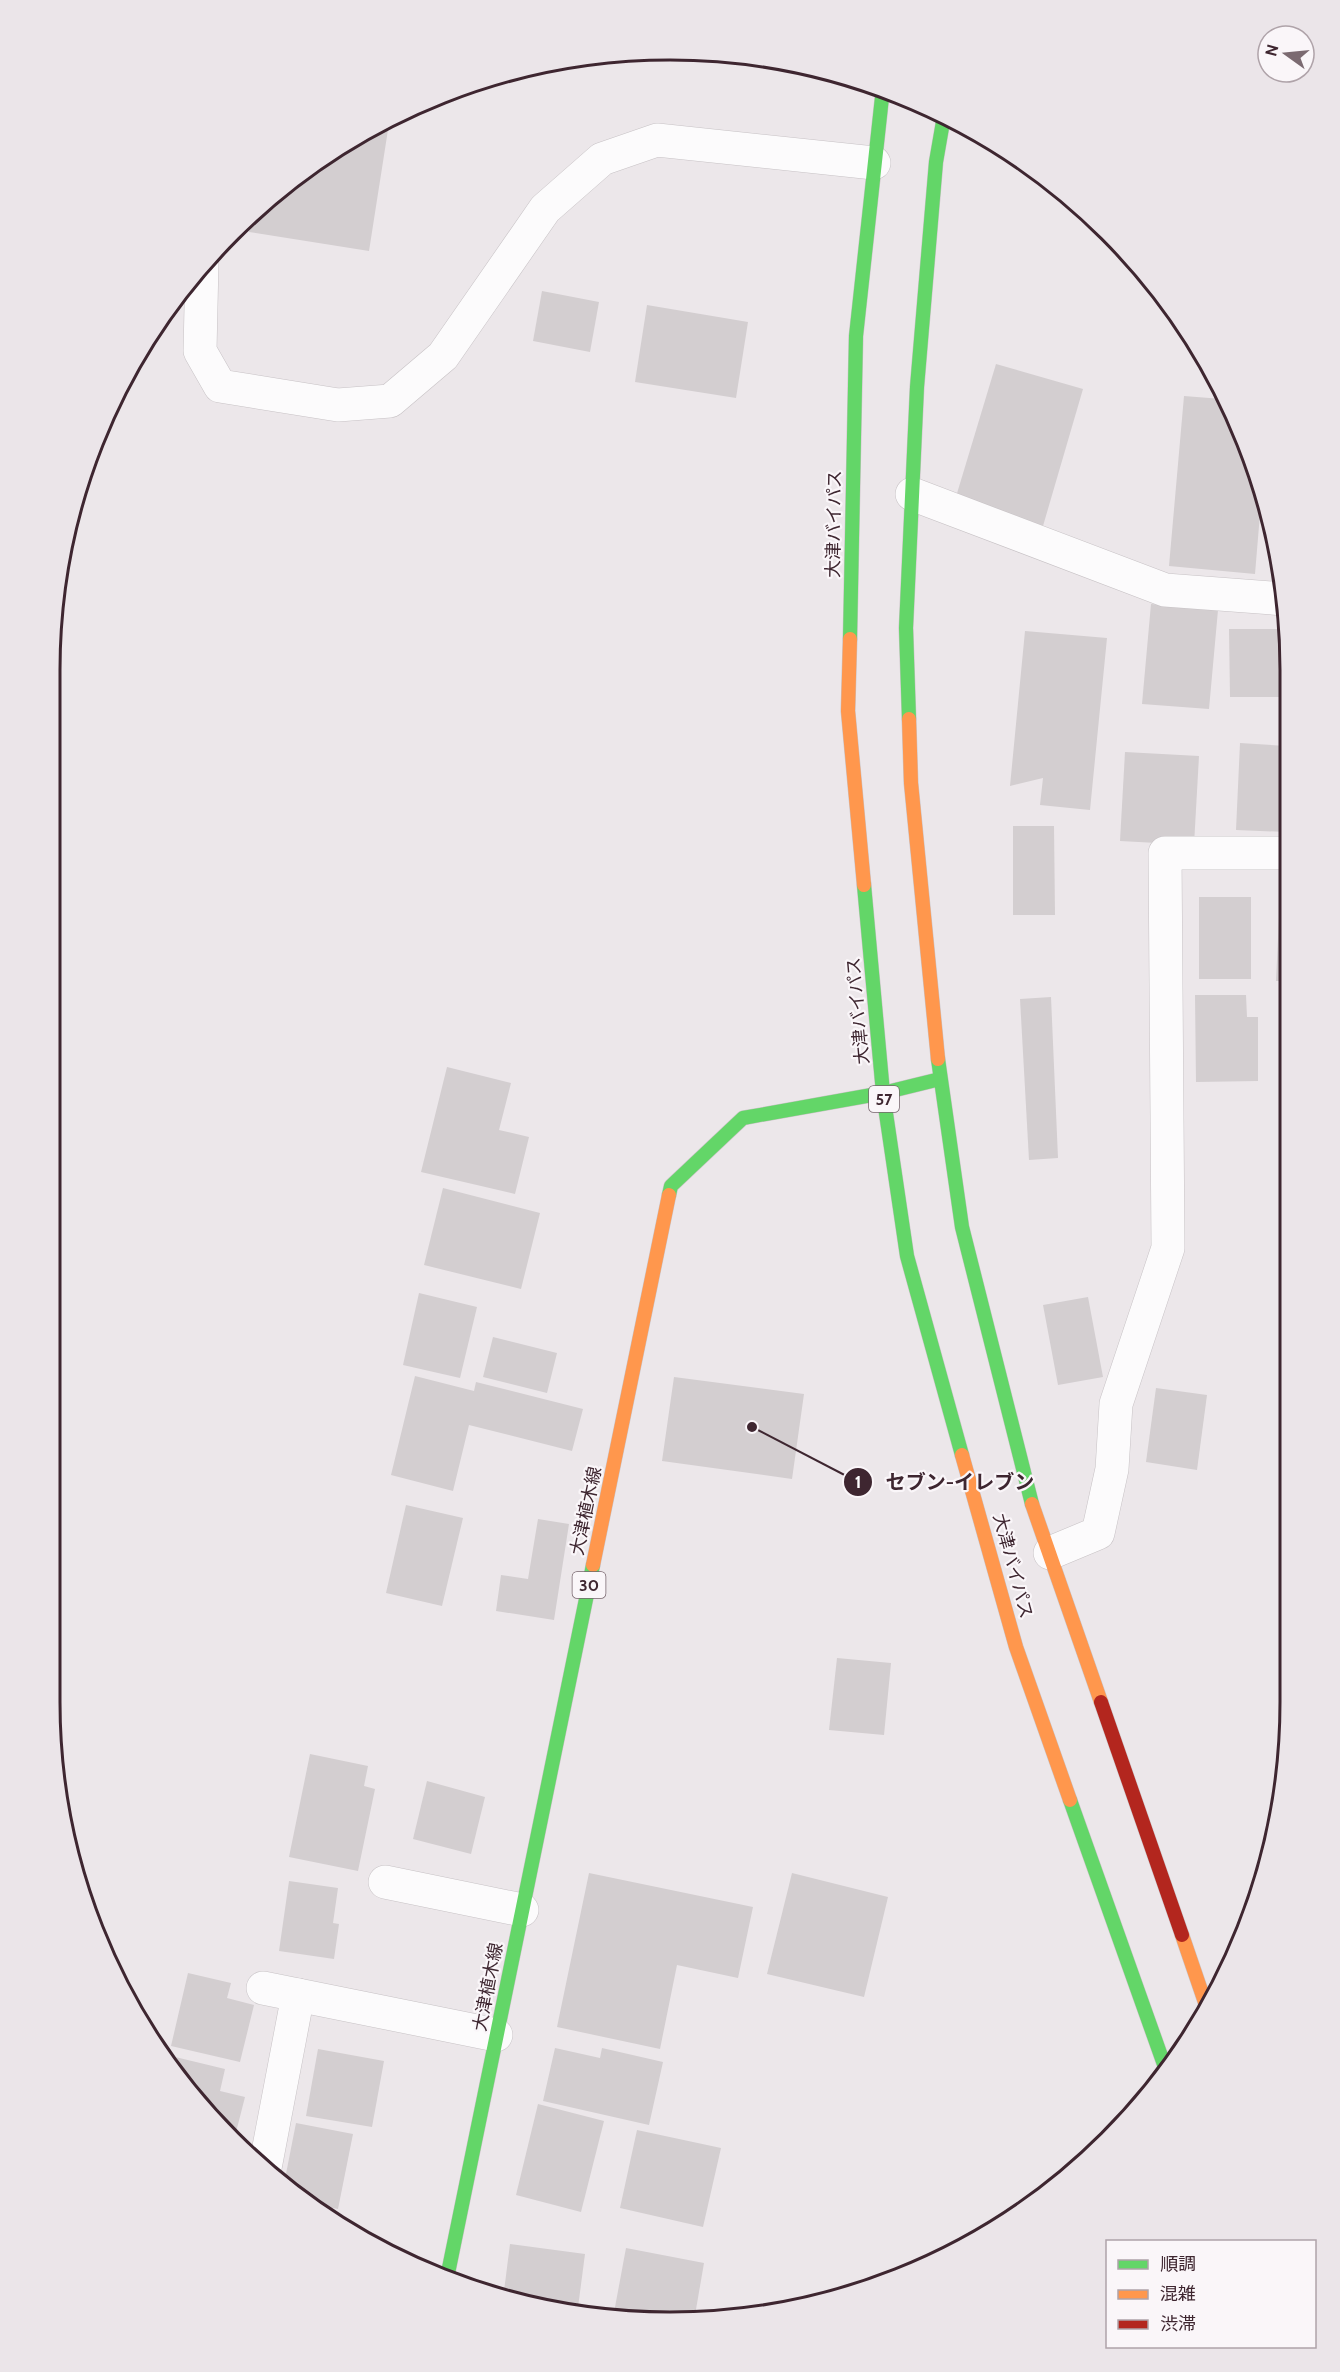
<svg xmlns="http://www.w3.org/2000/svg" width="1340" height="2372" font-family="Cabin,'Noto Sans JP',sans-serif">
  <rect width="100%" height="100%" fill="#ece7ea"/>
  <g fill="#d3ced0">
    <polygon points="390,117 369,251 249,232 251,216 293,178"/>
    <polygon points="542,291 599,302 590,352 533,341"/>
    <polygon points="647,305 748,322 736,398 635,382"/>
    <polygon points="996,364 1083,389 1043,526 955,500"/>
    <polygon points="1184,396 1222,399 1257,470 1262,490 1255,574 1169,566"/>
    <polygon points="1151,604 1218,610 1209,709 1142,704"/>
    <polygon points="1229,629 1285,629 1286,697 1230,697"/>
    <polygon points="1025,631 1107,638 1090,810 1040,805 1043,778 1010,786"/>
    <polygon points="1240,743 1286,746 1286,832 1236,830"/>
    <polygon points="1125,752 1199,756 1194,845 1120,841"/>
    <polygon points="1013,826 1054,826 1055,915 1013,915"/>
    <rect x="1199" y="897" width="52" height="82"/>
    <polygon points="1280,897 1286,898 1287,981 1276,981"/>
    <polygon points="1195,995 1246,995 1247,1017 1258,1017 1258,1081 1196,1082"/>
    <polygon points="1051,997 1058,1158 1029,1160 1020,999"/>
    <polygon points="447,1067 511,1083 499,1130 529,1137 515,1194 421,1172"/>
    <polygon points="443,1188 540,1213 521,1289 424,1265"/>
    <polygon points="419,1293 477,1307 460,1378 403,1365"/>
    <polygon points="1088,1297 1103,1377 1058,1385 1043,1305"/>
    <polygon points="493,1337 557,1353 547,1393 483,1377"/>
    <polygon points="415,1376 474,1391 476,1382 583,1409 572,1451 469,1425 453,1491 391,1475"/>
    <polygon points="674,1377 804,1394 792,1479 662,1461"/>
    <polygon points="1156,1388 1207,1395 1197,1470 1146,1462"/>
    <polygon points="406,1505 463,1518 442,1606 386,1593"/>
    <polygon points="538,1519 569,1524 554,1620 496,1611 501,1575 528,1579"/>
    <polygon points="837,1658 891,1663 884,1735 829,1730"/>
    <polygon points="310,1754 368,1766 364,1786 375,1789 358,1871 289,1857"/>
    <polygon points="427,1781 485,1797 471,1854 413,1839"/>
    <polygon points="589,1873 753,1907 738,1978 677,1965 660,2049 557,2027"/>
    <polygon points="792,1873 888,1897 864,1997 767,1974"/>
    <polygon points="289,1881 338,1888 333,1923 339,1924 334,1959 279,1951"/>
    <polygon points="188,1973 231,1983 227,1998 254,2005 240,2062 171,2046"/>
    <polygon points="555,2048 600,2058 602,2048 663,2062 649,2125 543,2101"/>
    <polygon points="318,2049 384,2061 372,2127 306,2116"/>
    <polygon points="167,2055 225,2069 220,2091 245,2097 234,2140 230,2140 178,2079 166,2060"/>
    <polygon points="538,2104 604,2121 581,2212 516,2195"/>
    <polygon points="296,2123 353,2134 338,2209 307,2203 284,2184"/>
    <polygon points="637,2130 721,2148 703,2227 620,2208"/>
    <polygon points="510,2244 585,2254 577,2315 503,2299"/>
    <polygon points="626,2248 704,2263 694,2321 613,2318"/>
  </g>
  <g fill="none" stroke-linecap="round" stroke-linejoin="round">
    <defs>
      <g id="street">
        <polyline points="202,263 200,351 220,386 338,405 390,401 443,356 545,209 602,159 657,140 874,163"/>
        <polyline points="912,494 1165,590 1285,599"/>
        <polyline points="1050,1553 1098,1533 1112,1469 1116,1404 1168,1248 1165,853 1286,853"/>
        <polyline points="385,1882 522,1910"/>
        <polyline points="263,1988 496,2035"/>
        <polyline points="265,2168 298,1995"/>
      </g>
      <g id="fast">
        <polyline points="850,639 856,336 883,88"/>
        <polyline points="909,719 906,628 917,387 936,162 944,116"/>
        <polyline points="864,885 883,1093 907,1256 962,1455"/>
        <polyline points="938,1059 962,1227 1032,1504"/>
        <polyline points="669,1195 671,1186 743,1118 883,1093 940,1079"/>
        <polyline points="1070,1800 1166,2070"/>
        <polyline points="447,2278 593,1565"/>
      </g>
      <g id="slow">
        <polyline points="850,639 848,711 864,885"/>
        <polyline points="909,719 911,783 938,1059"/>
        <polyline points="962,1455 1016,1647 1070,1800"/>
        <polyline points="1032,1504 1101,1702"/>
        <polyline points="593,1565 669,1195"/>
        <polyline points="1182,1935 1208,2011"/>
      </g>
      <polyline id="jam" points="1101,1702 1182,1935"/>
    </defs>
    <use href="#street" stroke="#c7c2c5" stroke-width="34"/>
    <use href="#fast" stroke="#cac3c6" stroke-width="15"/>
    <use href="#slow" stroke="#cac3c6" stroke-width="15"/>
    <use href="#jam" stroke="#cac3c6" stroke-width="15"/>
    <use href="#street" stroke="#fcfbfc" stroke-width="33"/>
    <use href="#fast" stroke="#63d668" stroke-width="14"/>
    <use href="#slow" stroke="#ff974d" stroke-width="14"/>
    <use href="#jam" stroke="#b3261e" stroke-width="14"/>
  </g>
  <g text-anchor="middle" stroke-width="4.5" stroke-linejoin="round" paint-order="stroke">
    <g fill="#faf6f9" stroke="#76646c" stroke-width="1.5">
      <rect x="869" y="1086" width="30" height="26" rx="4.5"/>
      <rect x="572.5" y="1572" width="33" height="26" rx="4.5"/>
    </g>
    <g font-size="16" font-weight="bold" fill="#3e2630">
      <text x="884" y="1105">57</text>
      <text x="589" y="1591">30</text>
    </g>
    <g font-size="18" fill="#3e2630" stroke="#faf6f9">
      <text transform="translate(834 524) rotate(-89)" y="6">大津バイパス</text>
      <text transform="translate(858 1011) rotate(-95)" y="6">大津バイパス</text>
      <text transform="translate(586 1511) rotate(-78)" y="6">大津植木線</text>
      <text transform="translate(1013 1566) rotate(75)" y="6">大津バイパス</text>
      <text transform="translate(488 1987) rotate(-79)" y="6">大津植木線</text>
    </g>
  </g>
  <path d="M0 0H1340V2372H0ZM670 60H670A610 610 0 0 1 1280 670V1702A610 610 0 0 1 670 2312H670A610 610 0 0 1 60 1702V670A610 610 0 0 1 670 60Z" fill="#ebe5e9" fill-rule="evenodd"/>
  <path fill="none" stroke="#3e2630" stroke-width="3" d="M670 60H670A610 610 0 0 1 1280 670V1702A610 610 0 0 1 670 2312H670A610 610 0 0 1 60 1702V670A610 610 0 0 1 670 60Z"/>
  <path fill="none" stroke="#3e2630" stroke-width="2" d="M752 1427L858 1482"/>
  <g fill="#3e2630" stroke="#faf6f9" stroke-width="2">
    <circle cx="752" cy="1427" r="6"/>
    <circle cx="858" cy="1482" r="15"/>
  </g>
  <g font-size="18" text-anchor="middle" font-weight="bold" fill="#fff">
    <text x="858" y="1488">1</text>
  </g>
  <g font-size="20" text-anchor="middle" font-weight="bold" fill="#3e2630" stroke="#faf6f9" stroke-width="4.5" stroke-linejoin="round" paint-order="stroke">
    <text x="960" y="1489">セブン-イレブン</text>
  </g>
  <rect x="1106" y="2240" width="210" height="108" fill="#faf6f9" stroke="#afa3a9" stroke-width="1.5"/>
  <rect x="1118" y="2260" width="30" height="9" fill="#63d668" stroke="#afa3a9" stroke-width="1.5"/>
  <text x="1160" y="2270" font-size="18" fill="#3e2630">順調</text>
  <rect x="1118" y="2290" width="30" height="9" fill="#ff974d" stroke="#afa3a9" stroke-width="1.5"/>
  <text x="1160" y="2300" font-size="18" fill="#3e2630">混雑</text>
  <rect x="1118" y="2320" width="30" height="9" fill="#b3261e" stroke="#afa3a9" stroke-width="1.5"/>
  <text x="1160" y="2330" font-size="18" fill="#3e2630">渋滞</text>
  <g transform="translate(1286 54) rotate(285)"><circle r="28" fill="#faf6f9" stroke="#afa3a9" stroke-width="1.5"/>
  <path d="M0-4.5L10 22L0 15L-10 22Z" fill="#7b6a71"/>
  <text y="-9" font-size="16" font-weight="bold" text-anchor="middle" fill="#3e2630">N</text>
  </g>
</svg>
